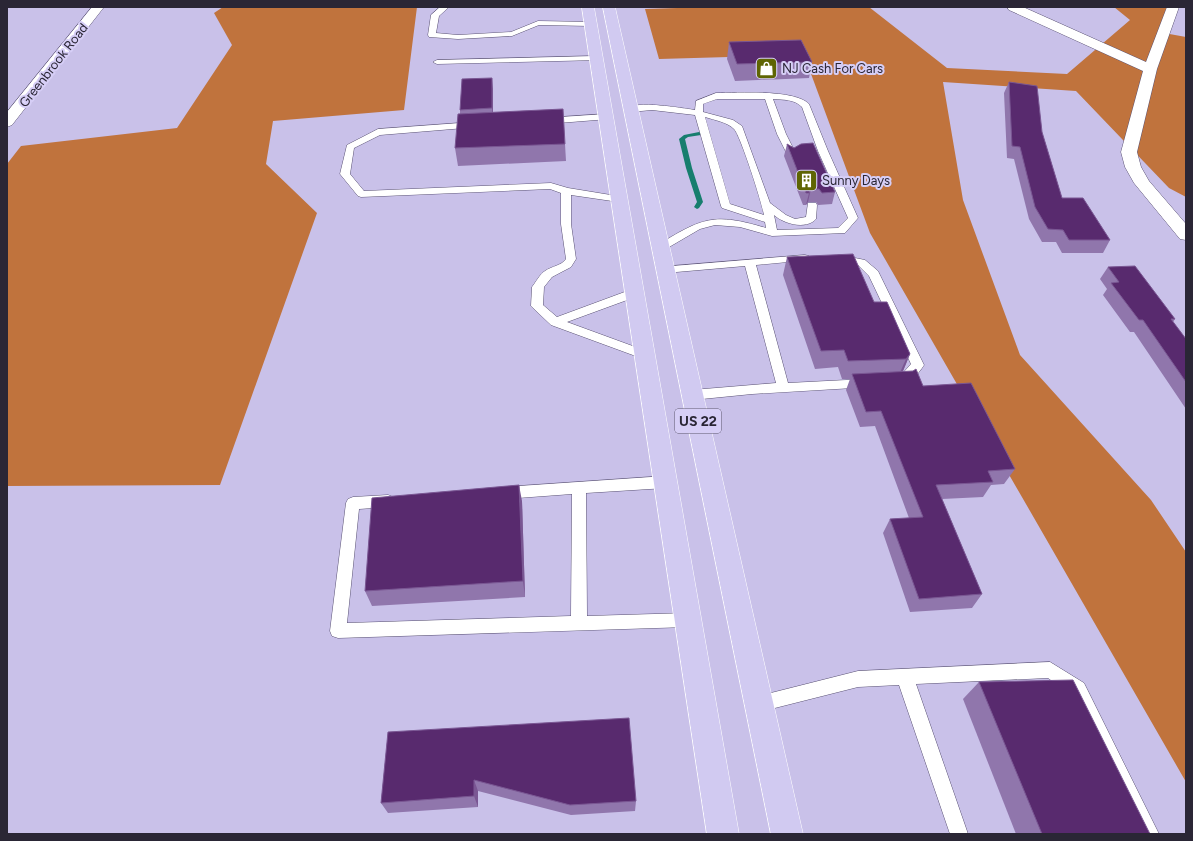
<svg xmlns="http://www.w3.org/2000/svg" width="1193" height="841" font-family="Figtree,sans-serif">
  <rect width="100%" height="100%" fill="#c9c1e9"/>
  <g fill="#c0733d">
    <polygon points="223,7 417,7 404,110 273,121 266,164 317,213 220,485 7,486 7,164 21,146 177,128 232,45 214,13"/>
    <polygon points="709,7 869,7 947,68 1067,74 1130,20 1114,7 1170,7 1164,33 1186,37 1186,197 1169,188 1076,91 943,82 963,200 1020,355 1151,500 1186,552 1186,782 870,233 804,55 659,59 645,9"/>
  </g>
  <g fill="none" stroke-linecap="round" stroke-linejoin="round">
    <polygon fill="#177e6e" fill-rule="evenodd" points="699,132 702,134 701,135 688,137 685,139 692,168 703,202 699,208 697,209 694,207 697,202 686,168 679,139 684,135"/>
    <defs>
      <g id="lane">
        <polygon points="440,7 449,7 439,16 436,33 458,35 511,32 538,21 591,22 595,24 591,26 539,25 512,36 458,39 429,37 428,35 431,15"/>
        <polygon points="596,56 600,58 599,60 437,64 433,62 437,60"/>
        <path d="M716 93C738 93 794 89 809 104L828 151 858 218 845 233 772 236 740 227 715 225 700 229 664 250H656L655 248 656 246C702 218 713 212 766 228L765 222 722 208 721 206 695 115 652 110 630 112 626 109C636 100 681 108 695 110L696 101ZM717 99H765L777 134 789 158 792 159 797 156 786 134 773 99C784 100 794 99 802 107L818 151 848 218 838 228 777 230 774 215C784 224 806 230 816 219L817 205 816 203H808L806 217 795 219 786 215 770 203 742 126 733 120 703 112V104ZM705 117C714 120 727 122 734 129 740 134 762 203 764 215L730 204Z"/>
        <polygon points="606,114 610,117 609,119 546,124 542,121 546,118"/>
        <path d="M474 122 477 123 478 125 477 127 380 135 354 148 350 174 364 191 551 183 568 188 623 197 624 199 623 201 619 202 571 195V224L576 259 571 267 552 277 544 287 543 305 557 317 630 290H638L640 293 638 296 567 322 649 352 651 355 649 358 645 359 641 358 551 325 531 306 532 287C536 282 540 274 545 271 552 266 561 266 566 259L561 224V193L550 189 361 197 358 196 340 174 347 145 378 129Z"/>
        <polygon points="805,255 809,256 810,258 809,260 756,265 788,383 866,379 870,381 872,384 870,387 752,394 692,400 688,398 686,395 688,392 692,390 776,383 745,266 665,273 661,271 660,269 661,267"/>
        <path d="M840 255 865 260 878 271 924 365C919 373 907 388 897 385L895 382 911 364 869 276 858 265 836 260 835 258 836 256Z"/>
        <polygon points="666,476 671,478 673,482 671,486 666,488 586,493 587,616 688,613 694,615 696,620 694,625 688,627 338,638 332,636 330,631 346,503 348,499 353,497 388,495 393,497 395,501 393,505 388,507 359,509 347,623 571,616 572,494 504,499 499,497 497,493 499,489 504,487"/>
        <polygon points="1050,662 1084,683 1159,834 1140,834 1072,695 1048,678 916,684 968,834 950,834 899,685 858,687 759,712 753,710 751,704 753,698 759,696 858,671"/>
      </g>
      <g id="street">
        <polygon points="92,7 104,7 12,125 7,127 7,112"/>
        <polygon points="1007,7 1023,7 1146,62 1167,7 1179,7 1157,69 1137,152 1141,167 1149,181 1186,224 1186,240 1180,239 1134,183 1125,167 1121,152 1143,71 1009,10"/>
      </g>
      <g id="highway">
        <polygon points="582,7 594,7 739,834 707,834"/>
        <polygon points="603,7 615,7 803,834 771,834"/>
      </g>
    </defs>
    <use href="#lane" stroke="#5a5274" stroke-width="1"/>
    <use href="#street" stroke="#5a5274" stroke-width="1"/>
    <use href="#highway" stroke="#fff" stroke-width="1"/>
    <use href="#lane" fill="#fff" fill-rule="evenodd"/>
    <use href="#street" fill="#fff" fill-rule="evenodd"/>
    <use href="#highway" fill="#d1caf1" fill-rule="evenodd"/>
  </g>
  <g fill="#9076ac">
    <polygon points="729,42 812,62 809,78 735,81 727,59"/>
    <polygon points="1009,82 1042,132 1062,198 1110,240 1103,253 1062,253 1056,242 1042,242 1029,219 1014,159 1007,158 1004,93"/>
    <polygon points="493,89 493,112 565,144 566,161 458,166 455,148 460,114 460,110"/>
    <polygon points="787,144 835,192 832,204 818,205 816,202 808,202 806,205 803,205 784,156"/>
    <polygon points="787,257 874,302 910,354 903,371 923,386 1015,469 1004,484 991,485 983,497 942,499 982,594 972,608 910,612 883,533 890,519 909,518 875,426 860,427 846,390 850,379 842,379 838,367 815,369 783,275"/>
    <polygon points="1108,267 1175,319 1173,322 1186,339 1186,409 1134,332 1130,332 1103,295 1107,289 1100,279"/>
    <polygon points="522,501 525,597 372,606 365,591"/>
    <polygon points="979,682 1150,834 1016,834 963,699"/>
    <polygon points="388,732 636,801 635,811 571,815 478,791 478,807 388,813 381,803"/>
  </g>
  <g fill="#7a5793">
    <polygon points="492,78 493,89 493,120 492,108"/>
    <polygon points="811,189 808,202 806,205 809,193"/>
    <polygon points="910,354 903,371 898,377 906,359"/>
    <polygon points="519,485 522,501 525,597 523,581"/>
    <polygon points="474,780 478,791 478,807 474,796"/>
  </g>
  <g fill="#582a6e" stroke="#7a5793">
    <polygon points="801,40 812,62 737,64 729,42"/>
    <polygon points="492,78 492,108 460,110 462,79"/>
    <polygon points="1009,82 1037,86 1042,132 1062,198 1083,198 1110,240 1069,240 1063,230 1048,229 1035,207 1020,147 1012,146"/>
    <polygon points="563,109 565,144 455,148 458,114"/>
    <polygon points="813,143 835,192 822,193 819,189 811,189 809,193 806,193 787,144 794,148 801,144"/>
    <polygon points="853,254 874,302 887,302 910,354 906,359 848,361 844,350 821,351 787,257"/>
    <polygon points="1135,266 1175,319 1171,319 1186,339 1186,382 1143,320 1139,320 1111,283 1119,282 1108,267"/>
    <polygon points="916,369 923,386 971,383 1015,469 988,471 993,482 936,485 982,594 919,599 890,519 923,517 881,411 866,412 852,374 913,371"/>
    <polygon points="519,485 523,581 365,591 372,498"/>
    <polygon points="1073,680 1150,834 1042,834 979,682"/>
    <polygon points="629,718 636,801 570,805 474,780 474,796 381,803 388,732"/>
  </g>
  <defs>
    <symbol id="shop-square" viewBox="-11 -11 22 22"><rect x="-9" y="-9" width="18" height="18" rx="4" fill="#5f6503" stroke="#d6cef6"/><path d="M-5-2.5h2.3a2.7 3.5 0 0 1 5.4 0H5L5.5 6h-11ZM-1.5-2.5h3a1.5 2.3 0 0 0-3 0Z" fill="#fff"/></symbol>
    <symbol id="building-square" viewBox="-11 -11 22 22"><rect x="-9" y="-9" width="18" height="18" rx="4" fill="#5f6503" stroke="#d6cef6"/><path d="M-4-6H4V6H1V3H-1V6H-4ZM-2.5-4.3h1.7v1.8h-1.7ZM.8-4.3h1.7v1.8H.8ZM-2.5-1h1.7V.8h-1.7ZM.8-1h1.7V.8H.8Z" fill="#fff"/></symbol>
  </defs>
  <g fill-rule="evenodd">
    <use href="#shop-square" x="754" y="56" width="25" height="25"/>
    <use href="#building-square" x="794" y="168" width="25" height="25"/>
  </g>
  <g text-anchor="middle" stroke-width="4" stroke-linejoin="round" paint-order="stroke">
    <g font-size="13" fill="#2a2635" stroke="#d6cef6">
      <text transform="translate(53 65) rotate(-52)" y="5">Greenbrook Road</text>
    </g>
    <g font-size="13" fill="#2a2635" stroke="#d6cef6" text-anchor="start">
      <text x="782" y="73">NJ Cash For Cars</text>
      <text x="822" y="185">Sunny Days</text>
    </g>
    <rect fill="#d6cef6" stroke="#5e586f" stroke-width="1" x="675" y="409" width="46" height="24" rx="3"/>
    <g font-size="14" font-weight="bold" fill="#2a2635">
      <text x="698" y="426">US 22</text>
    </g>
  </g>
  <rect width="1193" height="841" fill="none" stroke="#2a2635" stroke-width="16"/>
</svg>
